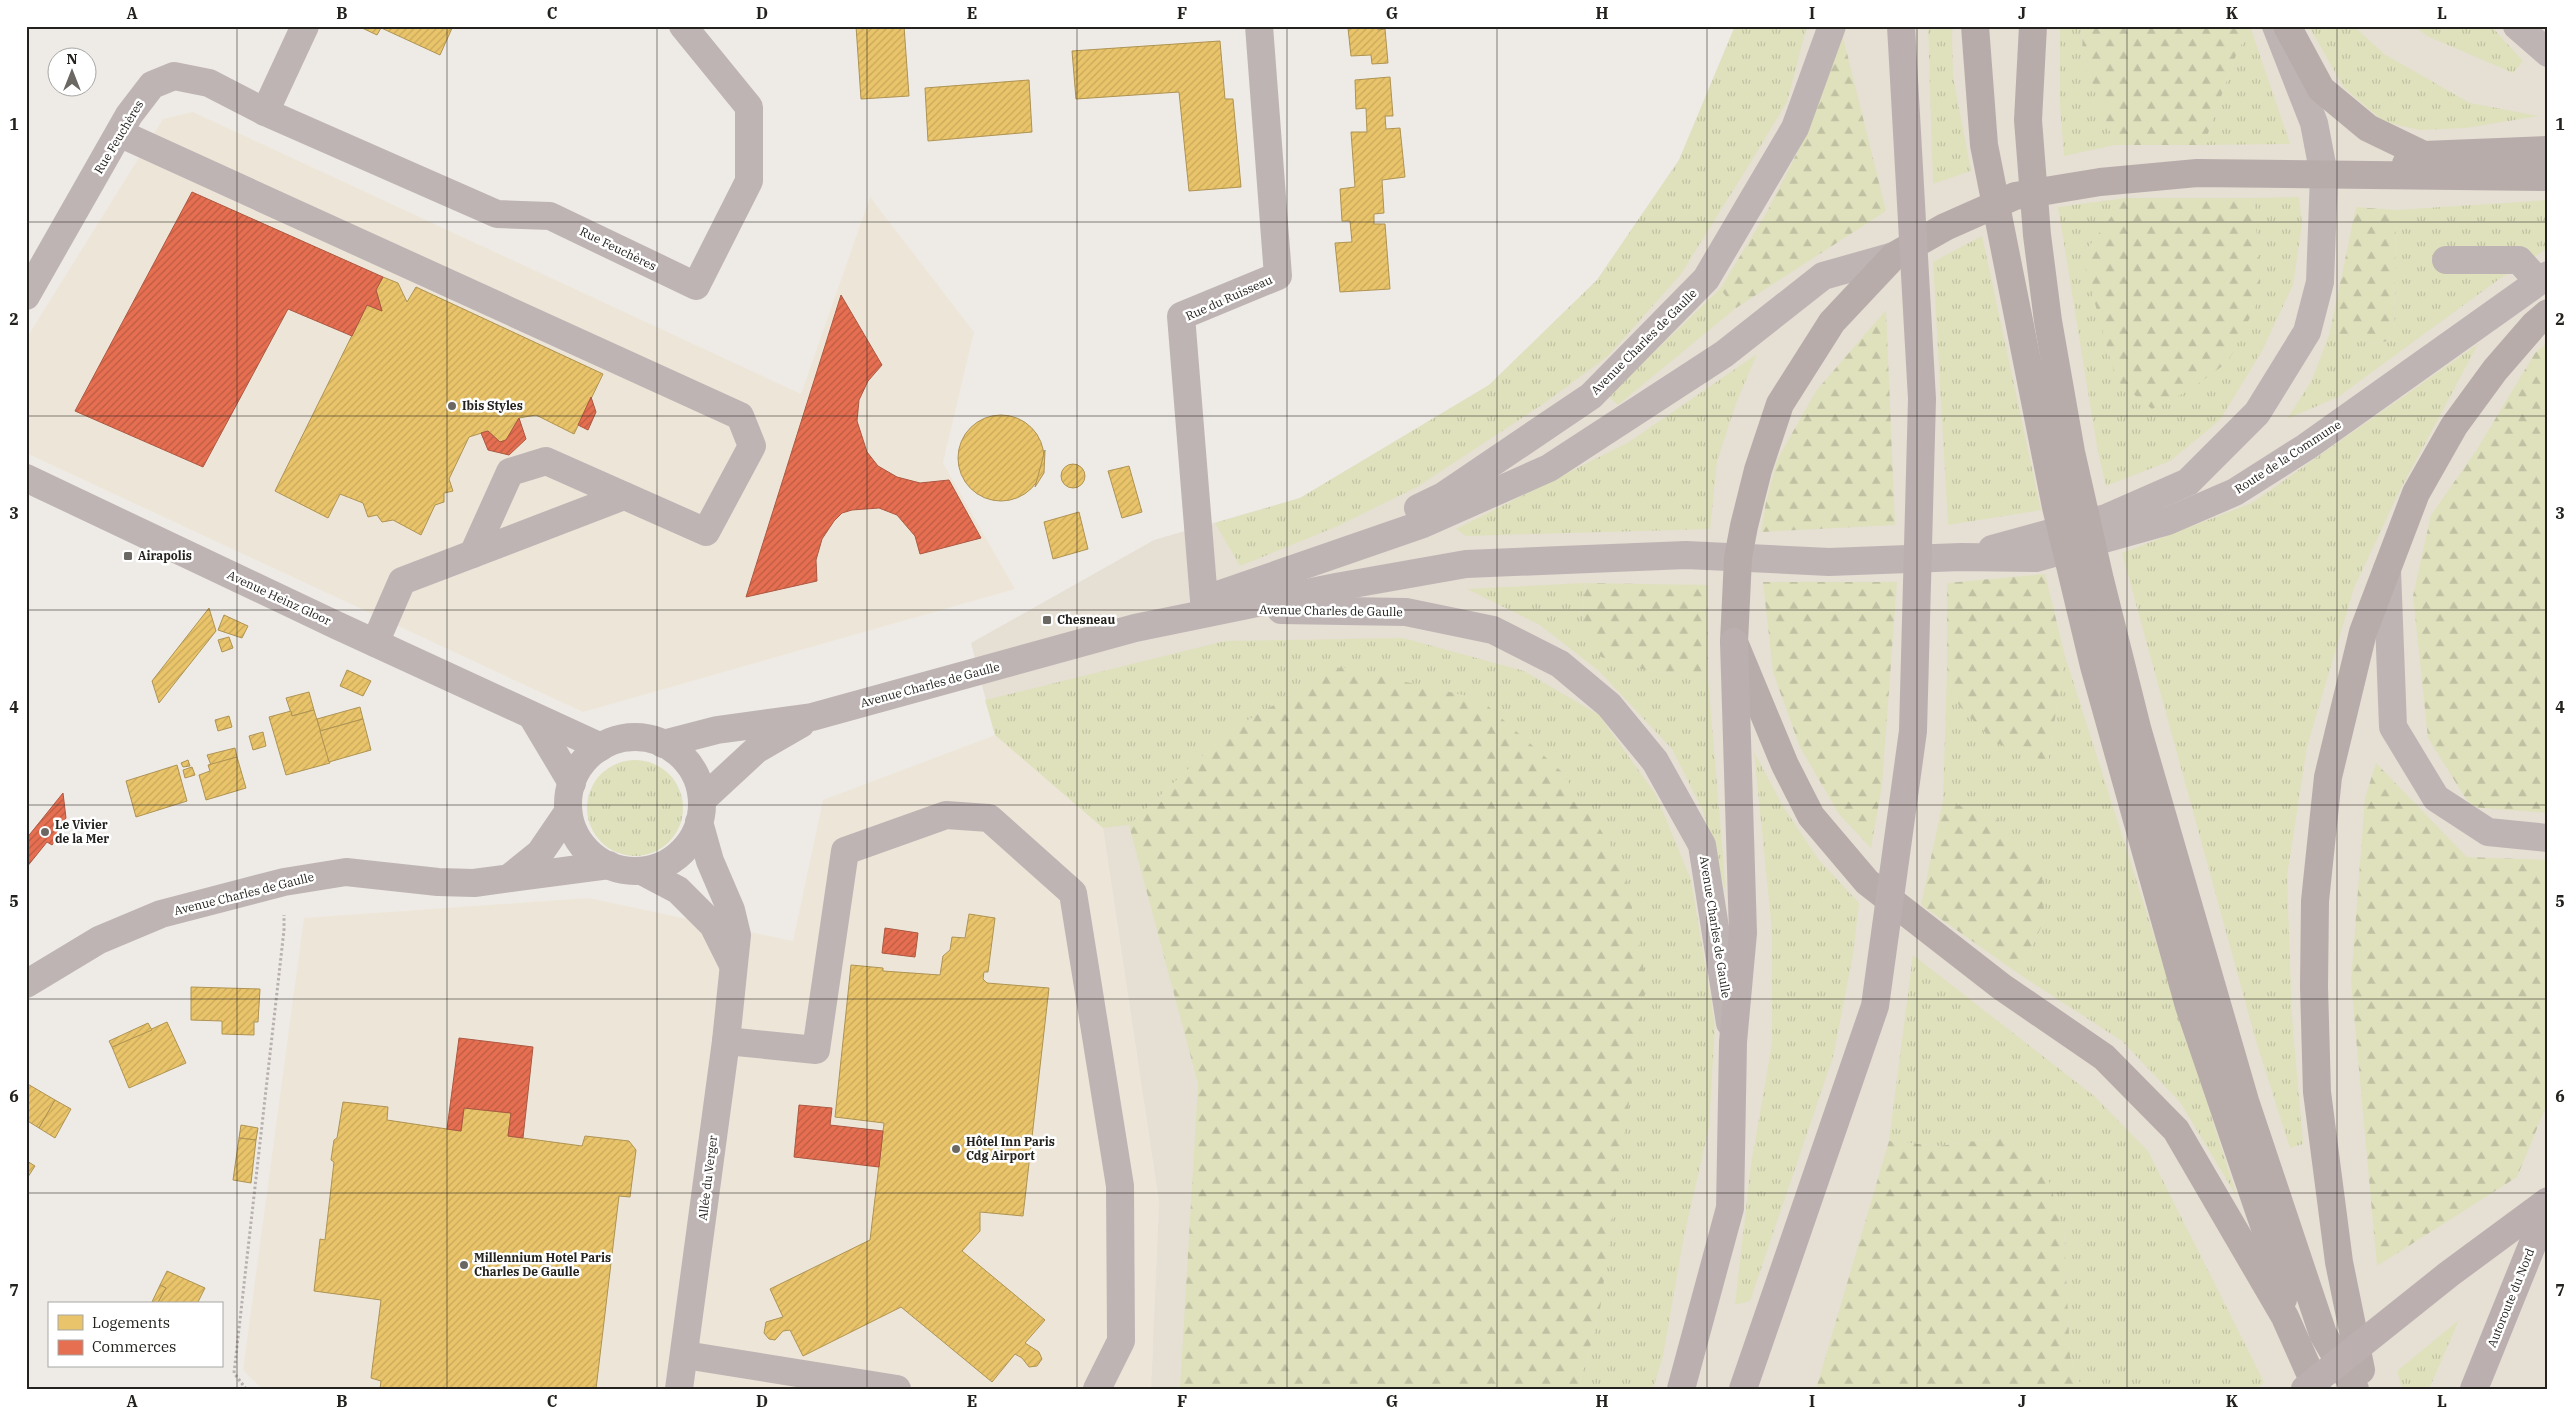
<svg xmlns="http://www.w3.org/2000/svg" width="2574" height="1415" font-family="'IBM Plex Serif',serif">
  <defs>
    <pattern id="grass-tufts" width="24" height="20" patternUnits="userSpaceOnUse" patternTransform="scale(1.25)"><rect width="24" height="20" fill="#dfe1bd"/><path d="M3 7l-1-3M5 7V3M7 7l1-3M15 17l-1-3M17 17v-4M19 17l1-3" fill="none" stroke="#bfc1a2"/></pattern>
    <pattern id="forest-firs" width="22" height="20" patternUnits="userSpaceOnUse" patternTransform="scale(1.25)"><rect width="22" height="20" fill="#dfe1bd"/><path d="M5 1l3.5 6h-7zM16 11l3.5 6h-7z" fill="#bfc1a2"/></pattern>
    <pattern id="homes-hatch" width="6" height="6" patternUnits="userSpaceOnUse" patternTransform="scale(1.25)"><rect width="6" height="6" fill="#e9c46a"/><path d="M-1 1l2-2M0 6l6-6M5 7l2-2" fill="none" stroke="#c8a85b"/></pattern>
    <pattern id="shops-hatch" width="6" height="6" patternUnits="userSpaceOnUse" patternTransform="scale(1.25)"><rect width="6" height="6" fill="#e76f51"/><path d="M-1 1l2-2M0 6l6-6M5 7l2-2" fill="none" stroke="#bb5b43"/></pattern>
  </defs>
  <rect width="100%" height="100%" fill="#eeebe6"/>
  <g fill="#ede6d8">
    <polygon points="193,112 801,394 870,197 974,332 943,463 1015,589 583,712 26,453 26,339 163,119"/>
    <polygon points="995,735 1103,828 1159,1202 1151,1389 262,1389 243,1370 304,918 588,898 793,941 823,800"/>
  </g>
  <polygon fill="#e6dfd4" points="1735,26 2548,26 2548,1389 1151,1389 1159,1202 1103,828 995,735 971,643 1154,540 1300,498 1489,385 1597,280 1679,160"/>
  <g fill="url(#grass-tufts)">
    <polygon points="1735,26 1807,26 1787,102 1752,160 1681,274 1608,356 1546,402 1417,487 1338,526 1240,566 1215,523 1300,498 1489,385 1597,280 1679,160"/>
    <polygon points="1928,26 1952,26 1953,76 1971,171 1933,184"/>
    <polygon points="2060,26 2083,26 2082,55 2115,145 2064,156 2060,105"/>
    <polygon points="2250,26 2290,144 2204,145 2234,60"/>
    <polygon points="2309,26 2354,26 2384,54 2470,103 2539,116 2466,128 2420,130 2384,122 2344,88"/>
    <polygon points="2414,26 2491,26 2523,61 2513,73 2427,36"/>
    <polygon points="2299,197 2302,224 2293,285 2262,351 2220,420 2170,461 2106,486 2097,447 2058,207 2125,198 2082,256 2260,295 2254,198"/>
    <polygon points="2548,200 2548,248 2498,280 2338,397 2287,419 2312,380 2330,332 2376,343 2394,340 2396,210"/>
    <polygon points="1982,236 2041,510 1948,525 1933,262"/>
    <polygon points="1720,289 1736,308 1618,405 1608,396"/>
    <polygon points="2478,344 2398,494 2354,588 2307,747 2287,876 2292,1018 2303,1144 2290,1148 2256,1041 2122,553 2252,503"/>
    <polygon points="1757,354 1736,403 1717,462 1710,529 1466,536 1456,529 1629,442"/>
    <polygon points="1585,583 1582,617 1649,671 1708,678 1726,893 1703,811 1672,749 1599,671 1540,625 1467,589"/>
    <polygon points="1403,638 1524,671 1599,715 1656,795 1691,880 1715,1025 1709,1127 1684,1236 1663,1356 1653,1389 1578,1389 1599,1316 1230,730 1129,825 1103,828 995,735 985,700 1225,641"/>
    <polygon points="2065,656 2237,1197 2180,1102 2122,1041 2019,974 2044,921 1943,801 1947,669 1959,706 2048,762"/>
    <polygon points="1754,752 1784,808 1819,860 1859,903 1853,955 1833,1057 1750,1301 1735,1305 1751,1164 1772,1044 1772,931"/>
    <circle cx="635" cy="808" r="48"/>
    <polygon points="1913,955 2094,1096 2148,1151 2264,1382 2257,1389 2082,1389 2070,1356 2064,1231 2007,1137 1938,1146 1889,1141"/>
    <polygon points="2459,1320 2429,1389 2402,1389 2397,1371"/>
  </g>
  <g fill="url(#forest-firs)">
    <polygon points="2083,26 2250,26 2234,60 2204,145 2115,145 2082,55"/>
    <polygon points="1843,37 1886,211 1736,308 1720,289 1767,212 1798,151"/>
    <polygon points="2125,198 2254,198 2261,295 2228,362 2188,391 2152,409 2116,380 2082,256"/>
    <polygon points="2356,207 2396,210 2394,340 2376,343 2330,332"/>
    <polygon points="1886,310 1895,525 1761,532 1766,502 1777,460 1816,391"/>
    <polygon points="2548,342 2548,813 2471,807 2428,738 2413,596 2431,515 2476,451 2535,353"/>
    <polygon points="2045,574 2065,656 2048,762 1996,743 1959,706 1947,669 1947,583"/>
    <polygon points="1763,582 1897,582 1882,785 1871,848 1839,814 1800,747 1773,672"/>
    <polygon points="1585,583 1708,585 1708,678 1649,671 1601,657 1582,617"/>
    <polygon points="1341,667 1480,699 1561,771 1624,865 1646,981 1599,1316 1578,1389 1180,1389 1198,1084 1129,825 1230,730"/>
    <polygon points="2376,763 2467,857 2548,860 2548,1102 2517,1177 2377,1266 2351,982 2365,798"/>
    <polygon points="1943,801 1995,817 2042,872 2044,921 2019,974 1921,905"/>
    <polygon points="2007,1137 2045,1168 2064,1231 2070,1356 2082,1389 1816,1389 1889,1141 1938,1146"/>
  </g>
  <g fill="url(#homes-hatch)" stroke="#ae9353">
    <polygon points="377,26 381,28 377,35 360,27"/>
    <polygon points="377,26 453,26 440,55"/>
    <polygon points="856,26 904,26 909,96 861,99"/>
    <polygon points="1358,26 1378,26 1378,30 1385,29 1388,63 1372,64 1371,55 1351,56 1348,28 1358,28"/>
    <polygon points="1220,41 1225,99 1233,99 1241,187 1189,191 1179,92 1076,99 1072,51"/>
    <polygon points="1390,77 1393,116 1385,116 1386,129 1400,128 1405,177 1382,180 1384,213 1374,214 1374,224 1385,224 1390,289 1340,292 1335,243 1352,242 1350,221 1342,221 1340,189 1355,187 1351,132 1367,132 1366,108 1356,109 1355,80"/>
    <polygon points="1029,80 1032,132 928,141 925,88"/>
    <polygon points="383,277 398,283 407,302 416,287 603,374 574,434 536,415 519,418 506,440 500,442 488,431 469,437 449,479 453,491 444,493 444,502 435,505 421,535 393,520 382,522 377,515 368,517 363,503 340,494 328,518 275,491 367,305 382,311 376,290"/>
    <circle cx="1001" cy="458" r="43"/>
    <polygon points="1045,450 1044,473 1035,487"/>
    <circle cx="1073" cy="476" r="12"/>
    <polygon points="1129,466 1142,512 1122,518 1108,471"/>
    <polygon points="1079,512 1088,549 1053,559 1044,522"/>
    <polygon points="209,608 216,631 159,703 152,681"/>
    <polygon points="224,615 248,626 242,638 218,630"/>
    <polygon points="229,637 233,648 222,652 218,640"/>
    <polygon points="347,670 371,681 363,696 340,686"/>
    <polygon points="309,692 314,710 292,716 286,698"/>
    <polygon points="360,707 363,719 320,731 317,719"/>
    <polygon points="314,710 330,763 286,775 269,717 291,711 292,716"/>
    <polygon points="229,716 232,727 218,731 215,720"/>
    <polygon points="363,719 371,750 329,762 320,731"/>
    <polygon points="263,732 266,746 253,750 249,736"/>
    <polygon points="235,748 237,757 211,765 207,755"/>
    <polygon points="237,757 246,788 206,800 199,775 210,771 208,765"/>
    <polygon points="188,760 190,766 183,767 181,763"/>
    <polygon points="177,765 187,801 136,817 126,781"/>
    <polygon points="192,767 195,775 185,778 183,770"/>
    <polygon points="969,914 995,918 988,972 984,972 983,979 987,983 1049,988 1023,1216 980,1212 980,1231 962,1251 1045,1320 1025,1343 1039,1352 1042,1359 1037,1366 1029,1367 1022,1358 1015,1354 992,1382 901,1307 803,1356 790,1330 783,1331 775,1340 769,1339 764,1333 766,1322 783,1317 770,1289 870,1240 884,1123 835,1117 851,965 883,968 883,971 940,975 943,956 950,950 952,937 965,938"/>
    <polygon points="191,987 260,989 258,1022 254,1022 254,1035 222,1034 222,1021 191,1020"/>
    <polygon points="167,1022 186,1063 129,1088 112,1047"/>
    <polygon points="148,1023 152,1030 112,1047 109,1041"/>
    <polygon points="26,1083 55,1100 39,1128 26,1120"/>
    <polygon points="55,1100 71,1109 55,1138 39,1128"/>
    <polygon points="343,1102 388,1107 387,1120 447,1129 461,1131 464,1108 511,1113 508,1136 582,1146 585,1136 629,1141 636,1150 630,1197 619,1196 596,1389 380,1389 381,1381 371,1378 381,1300 314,1291 320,1239 325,1240 334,1162 331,1160 334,1140 337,1138"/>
    <polygon points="241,1125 258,1128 256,1140 239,1138"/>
    <polygon points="239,1138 256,1140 251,1183 233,1180"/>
    <polygon points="27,1161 35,1166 26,1180 26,1162"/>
    <polygon points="167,1271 205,1288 197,1304 157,1304 166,1288 160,1285"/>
    <polygon points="160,1285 166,1288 157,1304 151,1304"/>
  </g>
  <g fill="url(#shops-hatch)" stroke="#ac5842">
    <polygon points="192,192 383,277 376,290 382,311 367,305 352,336 288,309 203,467 75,411"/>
    <polygon points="841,295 882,365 868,381 859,400 857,421 867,452 878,466 897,477 920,483 949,480 981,538 920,554 915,536 897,515 879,508 852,510 842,513 834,521 822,539 816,560 817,581 746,597"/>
    <polygon points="591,397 596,412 588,430 578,425"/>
    <polygon points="519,418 526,439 509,455 488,450 481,433 488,431 500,442 506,440"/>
    <polygon points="63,793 66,818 57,830 59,834 52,845 47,842 26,868 26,839"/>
    <polygon points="885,928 918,933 915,957 882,953"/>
    <polygon points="459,1038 533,1047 523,1138 508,1136 511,1113 464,1108 461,1131 447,1129"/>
    <polygon points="799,1105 832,1108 830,1125 883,1131 879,1167 794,1157"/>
  </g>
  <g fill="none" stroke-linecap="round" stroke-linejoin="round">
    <polyline stroke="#b7b0af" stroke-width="3" stroke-dasharray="2.5 2.5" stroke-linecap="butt" points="246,1389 234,1373 284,930 284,915"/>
    <g stroke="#bfb4b4" stroke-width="28">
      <polyline points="2517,26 2548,53"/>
      <polyline points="265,112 305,26"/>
      <polyline points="119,133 740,416 752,446 706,532 546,461 510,472 473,554"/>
      <polyline points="2446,260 2519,260 2538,281"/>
      <polyline points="26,296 129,115 152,85 174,76 209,83 265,112 497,214 550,216 696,286 749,181 749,107 683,26"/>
      <polyline points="26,478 336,625 601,747"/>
      <polyline points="1418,508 1443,496 1591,396 1706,279 1795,128 1832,26"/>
      <polyline points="1992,549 2106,518 2188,482 2257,413 2307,332 2320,282 2324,175 2314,123 2276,26"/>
      <polyline points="2387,570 2393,727 2436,798 2488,832 2548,838"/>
      <polyline points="1206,599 1423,524 1549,468 1724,354 1823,276 1894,256"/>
      <polyline points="1204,600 1181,316 1278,276 1259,26"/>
      <polyline points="1281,610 1406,612 1493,630 1560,664 1609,705 1655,761 1702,845 1730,1023"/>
      <polyline points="375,643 402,581 624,496"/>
      <polyline points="532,716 572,783"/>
      <circle cx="635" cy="804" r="67"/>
      <polyline points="663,744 717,730 812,717 1135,628 1336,587 1466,564 1686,555 1829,562 1961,557 2036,558 2168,521 2235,492 2306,447 2548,275"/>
      <polyline points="702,800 756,750 801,724"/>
      <polyline points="642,871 678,890 713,925 733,965"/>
      <polyline points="509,878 540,853 568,812"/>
      <polyline points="26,984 99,940 161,914 284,882 346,872 438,882 474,883 609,865"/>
      <polyline points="726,1041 816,1050 845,851 946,815 989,818 1073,893 1120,1186 1121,1341 1097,1389"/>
      <polyline points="685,1355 897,1389"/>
      <polyline points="679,1389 726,1041 737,935 731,910 710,861 699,822"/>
    </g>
    <g stroke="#b8acab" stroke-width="28">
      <polyline points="1975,26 1984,145 2056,507 2094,666 2189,1006 2281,1275 2283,1299"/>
      <polyline points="2033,26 2028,120 2037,235 2048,321 2071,452 2100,580 2137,728 2245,1101 2323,1334 2355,1389"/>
      <polyline points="2287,26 2321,89 2368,128 2424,155"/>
      <polyline points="2406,164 2424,155 2548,150"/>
      <polyline points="2361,1370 2339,1262 2317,1092 2314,987 2315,901 2328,777 2363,632 2416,493 2454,426 2495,370 2534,325 2548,313"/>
      <polyline points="2317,1389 2285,1317 2176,1130 2104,1057 2002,987 1867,882 1811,816 1785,765 1734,642 1738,558 1744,526 1758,470 1780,404 1832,322 1894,256 1945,227 2015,196 2100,182 2197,173 2548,177"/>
    </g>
    <g stroke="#bbb0af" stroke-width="28">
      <polyline points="1681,1389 1730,1208 1733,1042 1743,933 1734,642"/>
      <polyline points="1743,1389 1875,1006 1913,731 1922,399 1901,26"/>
      <polyline points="2305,1389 2449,1274 2548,1201"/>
      <polyline points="2474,1389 2548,1206"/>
    </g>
  </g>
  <path fill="none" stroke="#24221e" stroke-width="1" stroke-opacity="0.55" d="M237 26V1389M447 26V1389M657 26V1389M867 26V1389M1077 26V1389M1287 26V1389M1497 26V1389M1707 26V1389M1917 26V1389M2127 26V1389M2337 26V1389M26 222H2548M26 416H2548M26 610H2548M26 805H2548M26 999H2548M26 1193H2548"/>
  <g fill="#6b6864" stroke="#fff" stroke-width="2">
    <circle cx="452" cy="406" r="5"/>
    <rect x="123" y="551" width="10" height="10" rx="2.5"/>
    <rect x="1042" y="615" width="10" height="10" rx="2.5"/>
    <circle cx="45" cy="832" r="5"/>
    <circle cx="956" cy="1149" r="5"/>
    <circle cx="464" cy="1265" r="5"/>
  </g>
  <g text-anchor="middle" stroke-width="5" stroke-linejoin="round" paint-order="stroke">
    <g font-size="12" fill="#24221e" stroke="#fff">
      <text transform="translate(119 137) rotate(-59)" y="4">Rue Feuchères</text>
      <text transform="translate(618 249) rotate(26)" y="4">Rue Feuchères</text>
      <text transform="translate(1229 298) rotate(-24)" y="4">Rue du Ruisseau</text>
      <text transform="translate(1644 342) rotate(-45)" y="4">Avenue Charles de Gaulle</text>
      <text transform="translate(2288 457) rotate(-33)" y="4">Route de la Commune</text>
      <text transform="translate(279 598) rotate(25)" y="4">Avenue Heinz Gloor</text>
      <text transform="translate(1331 611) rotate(1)" y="4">Avenue Charles de Gaulle</text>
      <text transform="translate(930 685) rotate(-15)" y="4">Avenue Charles de Gaulle</text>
      <text transform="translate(244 894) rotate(-14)" y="4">Avenue Charles de Gaulle</text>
      <text transform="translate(1715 927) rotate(81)" y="4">Avenue Charles de Gaulle</text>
      <text transform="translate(708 1178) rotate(-83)" y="4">Allée du Verger</text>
      <text transform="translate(2511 1298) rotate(-68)" y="4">Autoroute du Nord</text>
    </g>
    <g font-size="12" font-weight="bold" fill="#24221e" stroke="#fff" text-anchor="start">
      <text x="462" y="410">Ibis Styles</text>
      <text x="138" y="560">Airapolis</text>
      <text x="1057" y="624">Chesneau</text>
      <text x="55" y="829">Le Vivier<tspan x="55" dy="14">de la Mer</tspan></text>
      <text x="966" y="1146">Hôtel Inn Paris<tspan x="966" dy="14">Cdg Airport</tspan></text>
      <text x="474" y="1262">Millennium Hotel Paris<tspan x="474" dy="14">Charles De Gaulle</tspan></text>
    </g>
  </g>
  <rect width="2574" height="1415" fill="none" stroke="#ffffff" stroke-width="55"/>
  <rect x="48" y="1302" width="175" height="65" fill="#ffffff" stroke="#a7a7a5"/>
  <rect x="58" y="1315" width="25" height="15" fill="#e9c46a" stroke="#a7a7a5"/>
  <text x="92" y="1328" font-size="15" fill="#24221e">Logements</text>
  <rect x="58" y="1340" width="25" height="15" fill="#e76f51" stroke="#a7a7a5"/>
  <text x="92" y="1352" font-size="15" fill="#24221e">Commerces</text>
  <g transform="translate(72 72)"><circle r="24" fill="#ffffff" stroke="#a7a7a5"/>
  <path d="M0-4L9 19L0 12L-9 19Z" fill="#6b6864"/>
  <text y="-8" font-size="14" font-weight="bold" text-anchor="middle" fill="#24221e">N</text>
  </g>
  <rect x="28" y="28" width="2518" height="1360" fill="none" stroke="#24221e" stroke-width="2"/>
  <g font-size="16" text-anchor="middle" font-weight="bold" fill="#24221e">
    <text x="132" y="19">A</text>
    <text x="342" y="19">B</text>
    <text x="552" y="19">C</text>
    <text x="762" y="19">D</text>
    <text x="972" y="19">E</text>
    <text x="1182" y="19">F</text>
    <text x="1392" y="19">G</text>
    <text x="1602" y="19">H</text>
    <text x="1812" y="19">I</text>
    <text x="2022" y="19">J</text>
    <text x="2232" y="19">K</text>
    <text x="2442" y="19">L</text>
    <text x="14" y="130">1</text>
    <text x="2560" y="130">1</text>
    <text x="14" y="325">2</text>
    <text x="2560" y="325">2</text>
    <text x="14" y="519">3</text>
    <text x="2560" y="519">3</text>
    <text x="14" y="713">4</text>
    <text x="2560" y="713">4</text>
    <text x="14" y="907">5</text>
    <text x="2560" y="907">5</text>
    <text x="14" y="1102">6</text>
    <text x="2560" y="1102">6</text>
    <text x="14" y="1296">7</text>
    <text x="2560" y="1296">7</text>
    <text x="132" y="1407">A</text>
    <text x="342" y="1407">B</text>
    <text x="552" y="1407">C</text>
    <text x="762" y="1407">D</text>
    <text x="972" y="1407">E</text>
    <text x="1182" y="1407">F</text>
    <text x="1392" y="1407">G</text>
    <text x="1602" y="1407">H</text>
    <text x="1812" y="1407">I</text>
    <text x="2022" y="1407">J</text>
    <text x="2232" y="1407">K</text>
    <text x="2442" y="1407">L</text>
  </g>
</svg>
